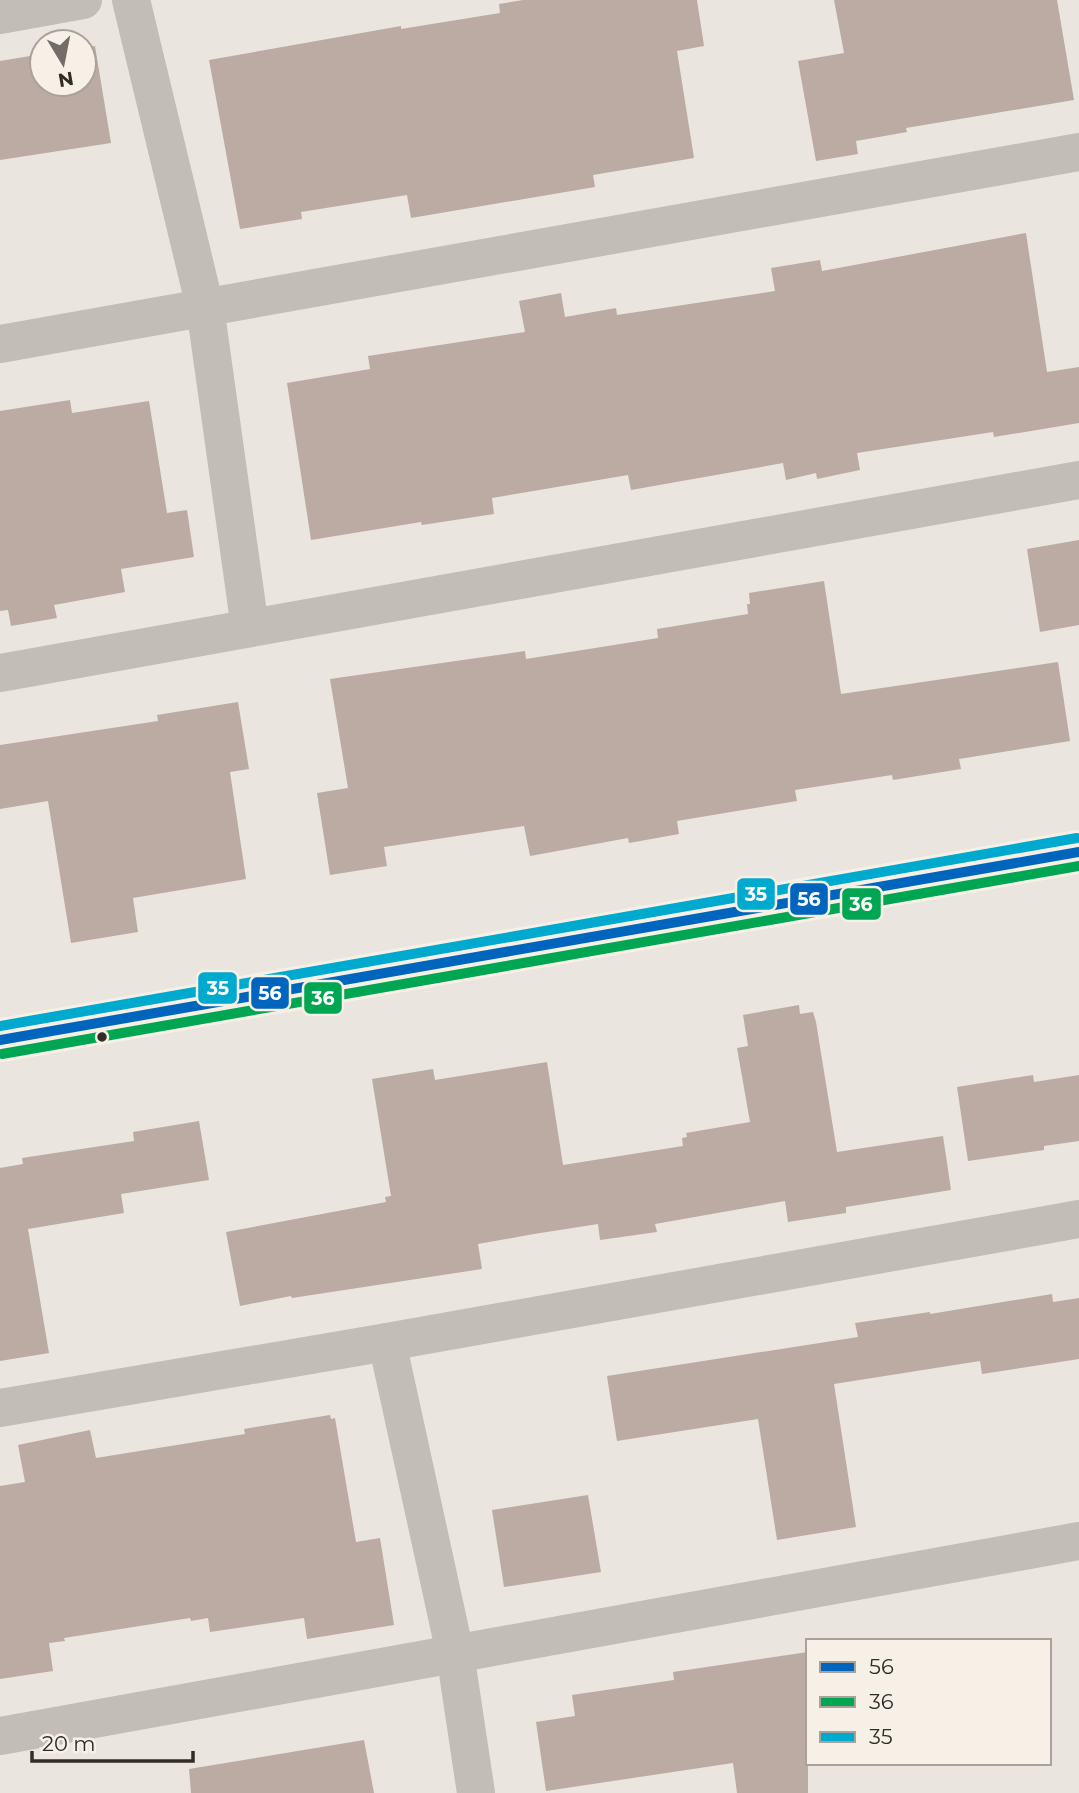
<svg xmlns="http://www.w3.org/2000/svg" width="1079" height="1793" font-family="Montserrat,sans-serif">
  <rect width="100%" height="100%" fill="#eae5df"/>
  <g fill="#bcaba2">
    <polygon points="523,0 697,0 704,46 677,51 694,158 593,175 595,187 411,218 407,195 301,212 302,219 240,229 209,60 401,26 401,29 500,13 499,4"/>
    <polygon points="834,0 1057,0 1074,100 906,128 907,132 856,141 858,154 816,161 798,61 844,53"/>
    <polygon points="95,46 111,143 0,160 0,61 42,54 42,84 84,84 84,47"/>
    <polygon points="1026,233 1047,372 1079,367 1079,423 994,437 993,432 857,453 860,470 817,479 816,473 786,480 783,463 631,490 628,475 492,498 494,514 422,525 421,522 311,540 287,383 370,369 368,356 525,332 519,301 561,293 565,317 616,308 617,315 775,291 771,268 820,260 822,271"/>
    <polygon points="70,400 72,413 149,401 167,513 187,510 194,557 121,569 125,592 54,605 57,618 11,626 8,610 0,611 0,411"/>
    <polygon points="1079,540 1079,625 1040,632 1027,549"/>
    <polygon points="824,581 841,694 1058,662 1070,741 959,759 961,769 893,780 892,775 795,790 797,801 677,821 679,834 629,843 628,838 530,856 524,826 384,847 387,866 330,875 317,793 348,788 330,679 525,651 526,659 658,638 657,629 748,614 747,604 750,604 749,593"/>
    <polygon points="238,702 249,769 230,772 246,879 133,898 138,932 71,943 48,801 0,809 0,745 158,721 157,715"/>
    <polygon points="799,1005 800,1014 813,1012 816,1022 837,1152 943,1136 951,1190 846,1207 846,1213 788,1222 785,1201 655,1224 657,1232 600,1240 598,1224 534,1234 478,1244 482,1269 292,1298 291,1296 240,1306 226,1232 386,1202 385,1197 391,1196 372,1079 433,1069 435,1080 547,1062 563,1165 683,1146 682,1138 687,1137 686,1133 750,1122 737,1048 748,1046 743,1015"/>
    <polygon points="1033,1075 1034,1082 1079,1075 1079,1141 1044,1146 1044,1150 968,1161 957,1087"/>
    <polygon points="199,1121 209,1180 121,1194 124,1213 28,1229 49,1353 0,1361 0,1168 23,1164 22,1158 134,1141 133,1132"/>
    <polygon points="1052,1294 1053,1302 1079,1298 1079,1359 982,1374 980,1361 834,1384 856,1527 777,1540 758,1419 617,1441 607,1376 858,1337 855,1323 930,1312 930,1314"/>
    <polygon points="330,1415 331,1419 335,1418 356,1542 380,1538 394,1625 307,1639 304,1618 210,1632 208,1618 191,1621 190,1618 64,1638 65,1641 49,1643 53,1671 0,1679 0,1486 25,1482 18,1445 90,1430 96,1458 245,1434 244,1429"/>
    <polygon points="588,1495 601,1572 504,1587 492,1510"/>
    <polygon points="808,1652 808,1793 737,1793 733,1763 546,1791 536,1722 575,1716 572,1695 674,1680 673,1672"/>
    <polygon points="364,1740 374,1793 191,1793 189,1769"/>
  </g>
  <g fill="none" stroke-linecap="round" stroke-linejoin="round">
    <g stroke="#c3bdb8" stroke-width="38">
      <polyline points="131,0 205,307 250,628"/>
      <polyline points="0,15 83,0"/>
      <polyline points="0,344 1079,152"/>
      <polyline points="0,673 1079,480"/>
      <polyline points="387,1342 455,1653 476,1793"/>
      <polyline points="0,1408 387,1342 1079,1219"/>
      <polyline points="0,1736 1079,1541"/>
    </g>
    <polyline stroke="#b4aea9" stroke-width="38" points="0,1040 1079,852"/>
    <defs>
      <polyline id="bus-1" points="0,1040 1079,852"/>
      <polyline id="bus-2" points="2,1054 1079,866"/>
      <polyline id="bus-3" points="0,1026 1077,838"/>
    </defs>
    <use href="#bus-1" stroke="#f7f0e6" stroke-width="16"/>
    <use href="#bus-2" stroke="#f7f0e6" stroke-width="16"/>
    <use href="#bus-3" stroke="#f7f0e6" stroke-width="16"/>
    <use href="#bus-1" stroke="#0065bd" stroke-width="10"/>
    <use href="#bus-2" stroke="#00a651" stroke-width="10"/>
    <use href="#bus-3" stroke="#00a9ce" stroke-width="10"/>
  </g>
  <circle fill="#332b27" stroke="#f7f0e6" stroke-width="2.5" cx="102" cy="1037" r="6"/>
  <g stroke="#f7f0e6" stroke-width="2.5">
    <rect x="736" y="877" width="40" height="34" rx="7" fill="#00a9ce"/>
    <rect x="789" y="882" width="40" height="34" rx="7" fill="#0065bd"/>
    <rect x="841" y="887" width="41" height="34" rx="7" fill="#00a651"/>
    <rect x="197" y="971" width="41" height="34" rx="7" fill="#00a9ce"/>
    <rect x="250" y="976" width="40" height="34" rx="7" fill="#0065bd"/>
    <rect x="303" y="981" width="40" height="34" rx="7" fill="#00a651"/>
  </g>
  <g font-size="19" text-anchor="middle" font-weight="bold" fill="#fff">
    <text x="756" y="901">35</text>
    <text x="809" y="906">56</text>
    <text x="861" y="911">36</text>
    <text x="218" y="995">35</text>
    <text x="270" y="1000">56</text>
    <text x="323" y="1005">36</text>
  </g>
  <rect x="806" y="1639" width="245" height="126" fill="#f7f0e6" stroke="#a9a19a" stroke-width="2"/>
  <rect x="820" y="1662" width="35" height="10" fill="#0065bd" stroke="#a9a19a" stroke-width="2"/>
  <text x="869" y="1674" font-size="21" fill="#332b27">56</text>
  <rect x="820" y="1697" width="35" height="10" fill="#00a651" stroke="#a9a19a" stroke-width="2"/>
  <text x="869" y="1709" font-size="21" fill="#332b27">36</text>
  <rect x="820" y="1732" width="35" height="10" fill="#00a9ce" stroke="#a9a19a" stroke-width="2"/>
  <text x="869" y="1744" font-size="21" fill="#332b27">35</text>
  <g transform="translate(63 63) rotate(170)"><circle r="33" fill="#f7f0e6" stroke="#a9a19a" stroke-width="2"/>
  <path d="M0-5L12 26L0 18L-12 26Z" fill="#736c67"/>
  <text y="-10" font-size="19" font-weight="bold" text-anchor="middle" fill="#332b27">N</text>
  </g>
  <path d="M32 1751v10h161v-10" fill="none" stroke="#332b27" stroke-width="3.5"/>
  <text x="42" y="1751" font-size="21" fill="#332b27" stroke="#f7f0e6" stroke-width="5" paint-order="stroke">20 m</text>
</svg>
